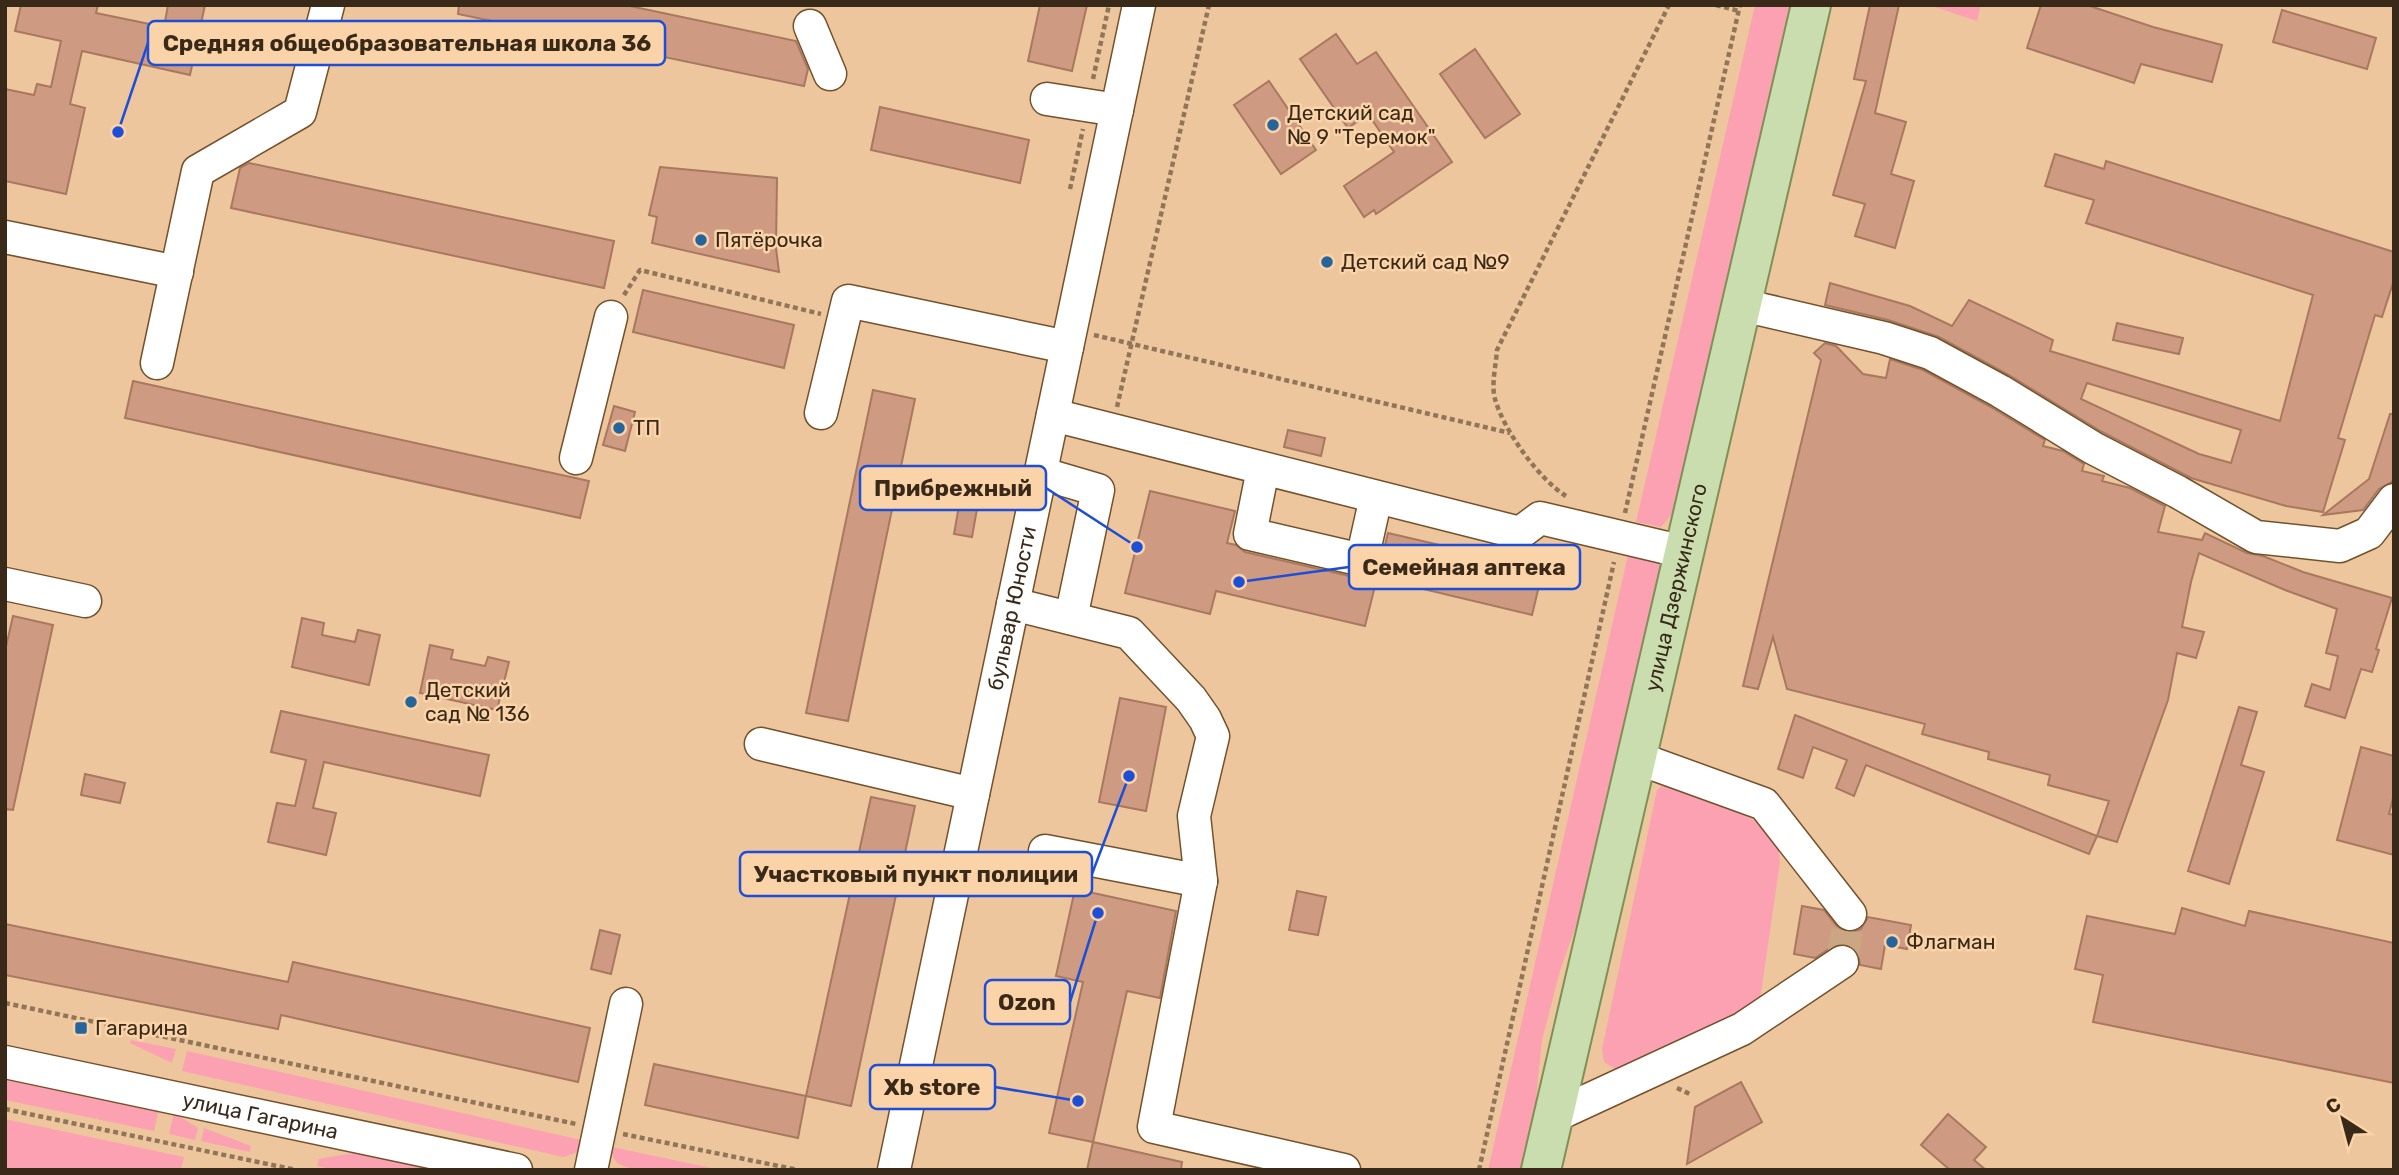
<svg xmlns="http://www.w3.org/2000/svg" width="2399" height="1175" font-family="Rubik,sans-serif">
  <rect width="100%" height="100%" fill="#eec69d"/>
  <g fill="#fca1b2">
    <polygon points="1755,5 1790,5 1673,513 1661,527 1636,522"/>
    <polygon points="1929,5 1981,5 1977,21"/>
    <polygon points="1630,546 1659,559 1662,572 1585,900 1560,971 1542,1040 1532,1139 1525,1170 1488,1170"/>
    <polygon points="1674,780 1767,827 1778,842 1780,862 1760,1000 1750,1012 1630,1069 1615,1069 1604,1062 1602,1049 1657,790 1665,782"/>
    <polygon points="131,1040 176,1049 172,1063 130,1043"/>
    <path d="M187 1051 586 1141C582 1152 573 1154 563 1157L182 1071Z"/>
    <polygon points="5,1078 159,1109 154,1131 5,1100"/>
    <polygon points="174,1113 198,1128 195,1140 169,1134"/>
    <polygon points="5,1119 184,1157 181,1170 5,1170"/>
    <polygon points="204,1128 251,1146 250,1152 201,1141"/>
    <path d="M612 1147 721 1170C697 1170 641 1175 621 1165 614 1162 611 1154 612 1147Z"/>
    <polygon points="364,1151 420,1165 423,1170 335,1170 317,1166 319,1159"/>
  </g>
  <g fill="#ce9b82" stroke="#a8785f" stroke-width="2" fill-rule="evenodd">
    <polygon points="21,5 98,5 96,13 164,27 168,5 205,5 190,75 82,51 70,104 85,108 66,194 5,181 5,89 34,95 37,84 51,87 61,41 15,31"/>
    <polygon points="459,5 625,5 796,41 808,69 804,86 458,14"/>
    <polygon points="1040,5 1087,5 1072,71 1028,61"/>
    <polygon points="1870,5 1899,5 1875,113 1906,122 1891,174 1914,181 1895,248 1855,236 1865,204 1833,195 1866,81 1854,79"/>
    <polygon points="2041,5 2087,5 2153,27 2222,45 2212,82 2141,64 2134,83 2027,48"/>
    <polygon points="2282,10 2376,38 2367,69 2273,42"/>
    <polygon points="1336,34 1357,64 1376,52 1452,162 1376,214 1374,210 1364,217 1344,186 1394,152 1368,114 1348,128 1300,59"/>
    <polygon points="1475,49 1520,114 1485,138 1440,74"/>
    <polygon points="1269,81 1316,150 1281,174 1234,105"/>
    <polygon points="880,107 1029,140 1020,183 871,150"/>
    <path d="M2055 154 2104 169 2106 161 2394 252V280L2382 317 2375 315 2338 438 2345 440 2323 512 2286 506 2191 478 2102 432 2009 375 1939 337 1888 320 1825 305 1830 283 1910 306 1952 326 1969 300 2053 340 2050 351 2280 421 2313 295 2086 223 2094 200 2045 186ZM2087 383 2241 430 2231 463 2199 454 2081 399Z"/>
    <polygon points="249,163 614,241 604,288 231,208 240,168"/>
    <polygon points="660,167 777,178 776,248 779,272 652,243 657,217 649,215"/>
    <polygon points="643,290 794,325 784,368 633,332"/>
    <polygon points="2117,323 2183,338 2179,354 2113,340"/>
    <polygon points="1825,343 1836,346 1863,374 1886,378 1890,359 1923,370 1991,407 2045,440 2043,446 2063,451 2084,464 2082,471 2104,476 2102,481 2130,488 2165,506 2158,532 2202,540 2205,533 2247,553 2263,556 2303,572 2392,598 2376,649 2379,650 2372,672 2361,669 2345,718 2305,706 2312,684 2330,690 2338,656 2326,653 2337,609 2285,590 2199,553 2191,582 2182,627 2204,632 2196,658 2177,653 2168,700 2117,842 2097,836 2109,801 2048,785 2050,775 1988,759 1989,752 1922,734 1925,724 1787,689 1773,637 1758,689 1743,686 1821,360 1814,353"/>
    <polygon points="133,381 589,481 580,518 125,418"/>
    <polygon points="873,390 915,399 848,721 806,713"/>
    <polygon points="614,406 635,412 625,451 603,445"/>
    <polygon points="2390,414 2394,414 2394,478 2392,482 2379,489 2363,510 2323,515 2369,479"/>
    <polygon points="1288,430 1325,438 1321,456 1284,447"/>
    <polygon points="962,489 980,492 972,537 954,534"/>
    <polygon points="1150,491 1235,511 1227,543 1236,545 1245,552 1358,578 1377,578 1365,626 1216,591 1210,614 1125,593"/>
    <polygon points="1388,533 1543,569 1532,615 1377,578"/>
    <polygon points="13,616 53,625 13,810 5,809 5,651"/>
    <polygon points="302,618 324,623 322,635 355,642 358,630 380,635 369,685 292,667"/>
    <polygon points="430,645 453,650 451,659 485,666 488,657 509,662 497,710 420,693"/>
    <polygon points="1120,698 1166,707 1146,811 1099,802"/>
    <polygon points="2239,707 2257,712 2241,765 2264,772 2229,884 2188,871"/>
    <polygon points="281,711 489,755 480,796 324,762 313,808 336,813 326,855 268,842 277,803 295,806 306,760 271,752"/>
    <polygon points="1795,715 2097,836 2089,854 1866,765 1854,796 1836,788 1847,760 1813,747 1803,778 1778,769"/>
    <polygon points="2361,747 2394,756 2394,794 2389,814 2394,815 2394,855 2337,840"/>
    <polygon points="85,774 125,783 120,803 81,795"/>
    <polygon points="871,797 915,806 851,1106 806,1096"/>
    <polygon points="1075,889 1176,911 1160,998 1127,991 1093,1142 1049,1133 1083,982 1056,976"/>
    <polygon points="1297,891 1326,897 1318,935 1289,930"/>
    <polygon points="1802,906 1824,910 1836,925 1844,931 1852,932 1861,929 1868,917 1911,925 1907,949 1885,945 1881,969 1860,965 1857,951 1851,946 1841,944 1832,947 1815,958 1794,954"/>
    <polygon points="2182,908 2245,926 2249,911 2394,943 2394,1083 2093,1022 2103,975 2075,969 2087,916 2175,934"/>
    <polygon points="5,924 288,982 293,962 590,1028 578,1082 281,1015 278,1029 5,975"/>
    <polygon points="600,930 620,935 611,974 591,969"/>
    <polygon points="654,1064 806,1096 798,1138 645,1105"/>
    <polygon points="1741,1082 1762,1122 1687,1164 1695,1107"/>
    <polygon points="1948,1114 1986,1147 1974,1160 1986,1170 1950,1170 1921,1145"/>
    <polygon points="1093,1142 1182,1162 1181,1170 1087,1170"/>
  </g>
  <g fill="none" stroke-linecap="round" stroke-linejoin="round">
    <polyline stroke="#caa782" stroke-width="32" stroke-dasharray="32 16" stroke-linecap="butt" points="1842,962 1850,914"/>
    <defs>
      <g id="minor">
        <polyline points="810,26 830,74"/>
        <polyline points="1047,99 1117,110"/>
        <polyline points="5,237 177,272"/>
        <polyline points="1742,305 1884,338 1930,353 2000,391 2093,448 2178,492 2256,537 2340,546 2369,533 2394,500"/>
        <polyline points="157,363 198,171 300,112 328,5"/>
        <polyline points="821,413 848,301 1067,347"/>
        <polyline points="1053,415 1520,533 1540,518 1684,552"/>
        <polyline points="576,458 611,317"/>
        <polyline points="1263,469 1250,534 1362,560 1376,497"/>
        <polyline points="1040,473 1098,490 1071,618"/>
        <polyline points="5,584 85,601"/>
        <polyline points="1013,604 1129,633 1191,699 1205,719 1213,736 1194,816 1201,881"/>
        <polyline points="761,744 973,794"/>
        <polyline points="1637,758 1764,804 1850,914"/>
        <polyline points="1045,851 1201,881 1154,1127 1344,1170"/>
        <path id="s1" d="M5 1062 516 1170"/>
        <polyline points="1554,1116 1742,1029 1842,962"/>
        <polyline points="591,1170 626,1004"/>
        <path id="s2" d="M894 1170 1139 5"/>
      </g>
      <g id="major">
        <path id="s3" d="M1541 1170 1811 5"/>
      </g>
    </defs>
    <use href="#minor" stroke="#73512b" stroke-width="35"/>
    <use href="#major" stroke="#7f9056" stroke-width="42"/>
    <g stroke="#907559" stroke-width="4.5" stroke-dasharray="5 3.5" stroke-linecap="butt">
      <polyline points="1716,5 1739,11"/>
      <polyline points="1093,79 1109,5"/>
      <polyline points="1070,189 1083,129"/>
      <polyline points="624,295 640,270 821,314"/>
      <polyline points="1094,335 1510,433"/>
      <polyline points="1117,407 1209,5"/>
      <path d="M1566 496C1539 479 1504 431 1495 399 1491 385 1496 365 1497 350L1669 5"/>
      <polyline points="1625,513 1740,5"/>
      <polyline points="5,1003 576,1124"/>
      <polyline points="1677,1088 1692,1095"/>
      <polyline points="5,1109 296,1170"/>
      <polyline points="623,1134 798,1170"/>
      <polyline points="1479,1170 1614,562"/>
    </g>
    <use href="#minor" stroke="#fff" stroke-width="32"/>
    <use href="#major" stroke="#c9ddae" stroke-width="38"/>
  </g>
  <g fill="#25659b" stroke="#fbd3a9" stroke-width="2.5">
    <circle cx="1273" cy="125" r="7"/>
    <circle cx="701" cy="240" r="7"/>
    <circle cx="1327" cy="262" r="7"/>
    <circle cx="619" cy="428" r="7"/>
    <circle cx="411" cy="702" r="7"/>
    <circle cx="1892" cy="942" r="7"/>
    <rect x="74" y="1021" width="14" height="14" rx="3.5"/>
  </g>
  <g text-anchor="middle" stroke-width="5" stroke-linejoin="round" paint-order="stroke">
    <g font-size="21" fill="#382918" stroke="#fbd3a9" text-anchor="start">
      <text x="1287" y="120">Детский сад<tspan x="1287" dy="24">№ 9 "Теремок"</tspan></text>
      <text x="715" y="247">Пятёрочка</text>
      <text x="1341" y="269">Детский сад №9</text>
      <text x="633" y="435">ТП</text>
      <text x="425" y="697">Детский<tspan x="425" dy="24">сад № 136</tspan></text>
      <text x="1906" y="949">Флагман</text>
      <text x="95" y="1035">Гагарина</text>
    </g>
    <g font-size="21" fill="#382918" stroke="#fbd3a9">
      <text dy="7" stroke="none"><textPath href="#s3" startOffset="598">улица Дзержинского</textPath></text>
      <text dy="7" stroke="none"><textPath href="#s2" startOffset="574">бульвар Юности</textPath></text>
      <text dy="7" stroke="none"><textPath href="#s1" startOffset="261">улица Гагарина</textPath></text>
    </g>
  </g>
  <path fill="none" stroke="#1d4ed8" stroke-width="2.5" d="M118 132L148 43M1137 547L1046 488M1239 582L1349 567M1129 776L1092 874M1098 913L1070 1002M1078 1101L995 1087"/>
  <g fill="#1d4ed8" stroke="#fbd3a9" stroke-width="2.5">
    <circle cx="118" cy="132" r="7"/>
    <circle cx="1137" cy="547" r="7"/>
    <circle cx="1239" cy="582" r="7"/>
    <circle cx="1129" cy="776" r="7"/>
    <circle cx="1098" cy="913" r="7"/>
    <circle cx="1078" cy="1101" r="7"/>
  </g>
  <g fill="#fbd3a9" stroke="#1d4ed8" stroke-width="2.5">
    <rect x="148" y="21" width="517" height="44" rx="7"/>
    <rect x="860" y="466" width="186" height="44" rx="7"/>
    <rect x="1349" y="545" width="231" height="44" rx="7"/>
    <rect x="740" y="852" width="352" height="44" rx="7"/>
    <rect x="985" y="980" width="85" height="44" rx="7"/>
    <rect x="870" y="1065" width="125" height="44" rx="7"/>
  </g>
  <g font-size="23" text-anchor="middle" font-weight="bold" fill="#382918">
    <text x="407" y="51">Средняя общеобразовательная школа 36</text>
    <text x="953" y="496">Прибрежный</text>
    <text x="1464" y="575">Семейная аптека</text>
    <text x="916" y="882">Участковый пункт полиции</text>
    <text x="1027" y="1010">Ozon</text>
    <text x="932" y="1095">Xb store</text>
  </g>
  <rect width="2399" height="1175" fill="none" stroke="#382918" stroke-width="14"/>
  <g transform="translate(2343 1119) rotate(324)" stroke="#fbd3a9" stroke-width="5" paint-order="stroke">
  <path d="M0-5L12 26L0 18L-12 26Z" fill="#382918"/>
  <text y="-10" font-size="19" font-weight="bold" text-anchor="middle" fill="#382918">С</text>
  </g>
</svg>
